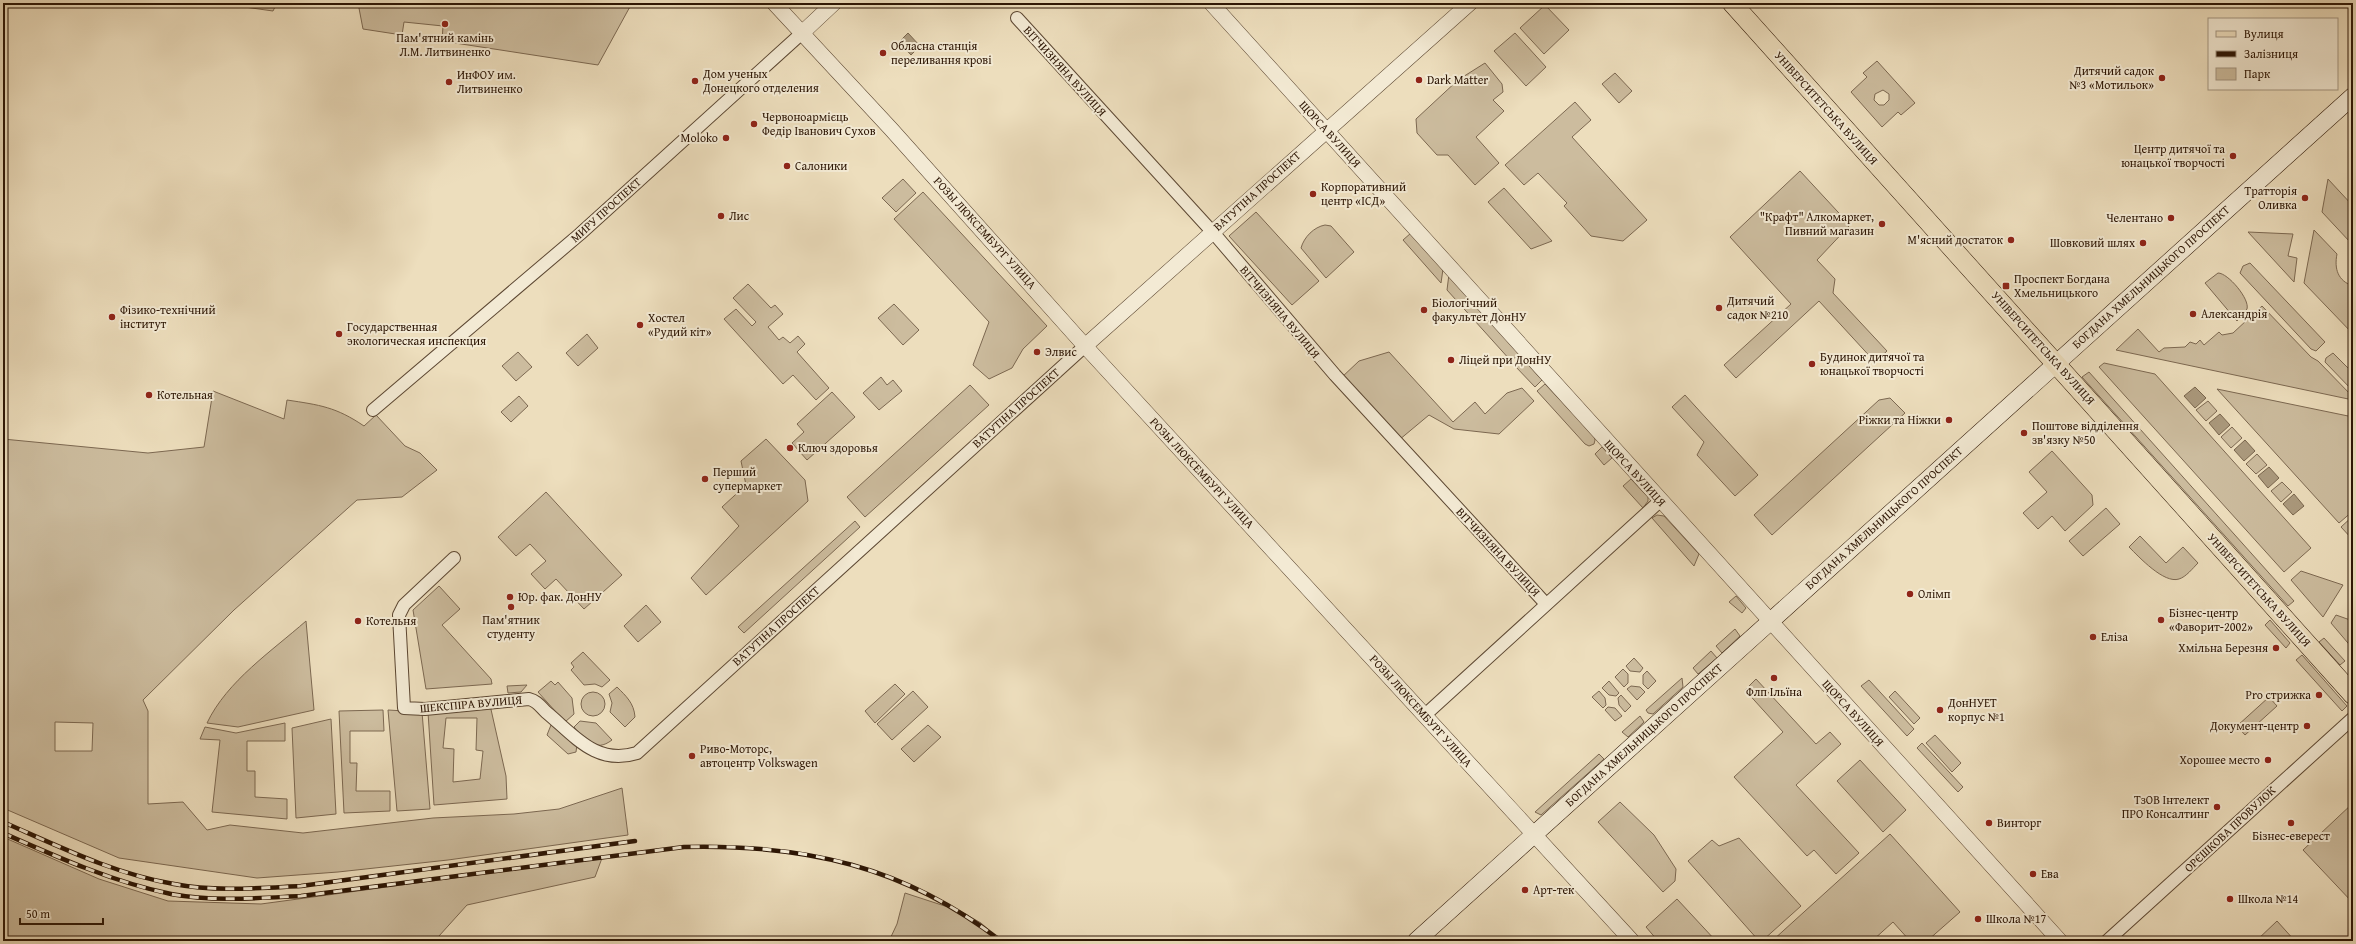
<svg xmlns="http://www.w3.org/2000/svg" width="2356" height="944" font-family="'Gentium Book Plus',serif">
  <rect width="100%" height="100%" fill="#eddebd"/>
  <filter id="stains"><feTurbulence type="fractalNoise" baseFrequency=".005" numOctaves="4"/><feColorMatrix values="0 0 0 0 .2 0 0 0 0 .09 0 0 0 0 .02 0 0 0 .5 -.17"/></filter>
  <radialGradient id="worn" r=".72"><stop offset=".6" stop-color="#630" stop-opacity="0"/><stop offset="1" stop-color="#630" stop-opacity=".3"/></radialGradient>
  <g fill="#ccbc9e" stroke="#7c6851" fill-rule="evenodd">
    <polygon points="216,3 277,3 273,11"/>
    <polygon points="358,3 632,3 598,65 442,41 443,26 404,22 402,35 363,29"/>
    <polygon points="1545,5 1569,30 1544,54 1520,28"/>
    <polygon points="1515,33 1546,67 1526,86 1494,51"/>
    <path d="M1877 61 1915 103 1901 115 1898 112 1882 127 1851 92 1867 77 1863 73ZM1883 90 1889 94V100L1884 105H1879L1874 100 1875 94Z"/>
    <polygon points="1485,63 1502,84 1503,92 1493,100 1504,111 1476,137 1499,163 1475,185 1448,155 1437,155 1417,133 1416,119 1458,80"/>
    <polygon points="1615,73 1632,91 1619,103 1602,84"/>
    <polygon points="1575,102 1591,120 1572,137 1647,220 1623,241 1591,236 1564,206 1567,203 1538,173 1524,185 1505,165"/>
    <polygon points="1800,171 1850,225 1817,260 1835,279 1833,293 1887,351 1875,362 1819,301 1736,378 1724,365 1791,304 1730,237"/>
    <polygon points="903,179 916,193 896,212 882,198"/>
    <polygon points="2328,179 2353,206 2353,242 2350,242 2322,212"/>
    <polygon points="1504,188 1552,241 1531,249 1488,202"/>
    <polygon points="923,192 1047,326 1023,349 1012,368 989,379 973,365 989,322 894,219"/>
    <polygon points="1256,212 1319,281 1292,305 1229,236"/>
    <path d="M1325 225 1331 226 1354 252 1326 278 1301 248C1304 237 1314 227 1325 225Z"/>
    <path d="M2314 230 2337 254C2334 269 2338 281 2353 286V334L2304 283Z"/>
    <polygon points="2248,232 2293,234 2288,256 2297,258 2294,282"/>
    <polygon points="1411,233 1443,269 1441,283 1403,240"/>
    <polygon points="2250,263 2325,342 2316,351 2311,349 2240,273 2243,266"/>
    <path d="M2218 273C2228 273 2250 299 2247 309L2237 321 2205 283Z"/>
    <polygon points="1449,274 1519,354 1511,361 1447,290"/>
    <polygon points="748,284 771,308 775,305 783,314 768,327 779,340 783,337 790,343 798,336 805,344 797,352 829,388 816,400 793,375 783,384 724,319 736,309 752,326 756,322 733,298"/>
    <polygon points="894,304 919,330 903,345 878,318"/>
    <polygon points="2262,306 2311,357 2318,361 2353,397 2353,400 2116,350 2138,329 2159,352 2164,348 2185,347 2190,342 2196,344 2200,340 2204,345 2219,332 2222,335 2233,333"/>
    <polygon points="587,334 598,348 578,366 566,353"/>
    <polygon points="518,352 532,367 516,381 502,366"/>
    <polygon points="1389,352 1453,422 1475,402 1485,414 1507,393 1522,388 1534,401 1499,434 1454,429 1429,415 1399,440 1341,378 1359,361"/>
    <polygon points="2333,353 2353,373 2353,391 2325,362 2326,358"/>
    <polygon points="1523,359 1542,380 1535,387 1515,366"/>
    <polygon points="2104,363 2155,374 2311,548 2284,572 2099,367"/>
    <polygon points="2089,372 2294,601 2288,606 2082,377"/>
    <polygon points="881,377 887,385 893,380 902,391 879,410 863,393"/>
    <polygon points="1545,384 1594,436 1595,440 1594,444 1589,446 1585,444 1537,391"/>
    <polygon points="970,385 989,405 865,517 847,497"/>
    <polygon points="2217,389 2353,417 2353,511 2339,523"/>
    <path d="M213 391 284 419 287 400C320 405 336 407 364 426L376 415 405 446 420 453 437 470 402 497 357 500 234 610 143 700 148 711V804L183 802 207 830 230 825 303 833 433 818 514 814 559 809 622 788 628 835 448 860 338 872 257 878 119 858 3 808V439L148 453 204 447ZM55 722 93 723 92 751H55Z"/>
    <polygon points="832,392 855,417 807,460 792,443 804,432 797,424"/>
    <polygon points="1685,395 1758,475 1735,496 1697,455 1704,442 1672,407"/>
    <polygon points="519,396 528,406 511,422 501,412"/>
    <polygon points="1890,398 1905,413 1772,535 1754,515 1879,400"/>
    <polygon points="2208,401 2217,411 2206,421 2196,410"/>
    <polygon points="2232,427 2242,438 2231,448 2221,437"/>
    <polygon points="766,439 805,480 808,501 706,595 691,578 739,526 722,507 746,485 741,461"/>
    <polygon points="1602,447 1612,458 1604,465 1595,454"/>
    <polygon points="2052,451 2092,495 2093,505 2065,531 2052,516 2038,529 2023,513 2047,492 2029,472"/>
    <polygon points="2257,454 2267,465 2256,474 2246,464"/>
    <polygon points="1631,479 1648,497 1648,501 1643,508 1623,486"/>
    <polygon points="2282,482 2292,492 2281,502 2271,491"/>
    <polygon points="546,492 622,575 584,609 556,579 545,589 531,574 546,561 530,544 516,556 498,537"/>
    <polygon points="2106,508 2120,524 2083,556 2069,541"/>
    <polygon points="1657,515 1664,516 1699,554 1694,566 1652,518"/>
    <polygon points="2353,516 2353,540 2341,527"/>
    <polygon points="855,521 860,527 744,633 738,627"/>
    <path d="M2140 536 2166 563 2183 547 2198 563C2193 568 2186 577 2179 579 2164 584 2139 557 2129 547Z"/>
    <polygon points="2301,571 2343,585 2323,617 2291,580"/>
    <polygon points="439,586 460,609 442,625 491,679 492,684 426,689 413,610"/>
    <polygon points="1736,596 1746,608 1742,613 1729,602"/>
    <polygon points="646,605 661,622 638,642 624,626"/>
    <polygon points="2336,615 2353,621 2353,649 2331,623"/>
    <polygon points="2270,620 2290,643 2286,648 2265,625"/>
    <path d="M306 621 314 710 238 727 207 723C227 681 272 651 306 621Z"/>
    <polygon points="1735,629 1740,636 1722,653 1716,646"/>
    <polygon points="2324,638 2345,661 2340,665 2319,642"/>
    <polygon points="1711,651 1717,658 1698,674 1693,668"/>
    <polygon points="583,652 610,680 602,687 595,684 584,685 571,670 574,667 571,663"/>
    <polygon points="2302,655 2347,706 2342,711 2296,660"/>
    <polygon points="1634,658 1643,668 1640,672 1630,671 1626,666"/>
    <polygon points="1623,669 1628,674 1628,683 1624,687 1615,677"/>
    <polygon points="1647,671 1656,681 1648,689 1643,684 1643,675"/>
    <polygon points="1682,678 1683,687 1653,714 1648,713 1646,710"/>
    <polygon points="1756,679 1816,744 1830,732 1841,744 1796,785 1859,853 1836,874 1814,850 1807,856 1734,777 1783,732 1745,690"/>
    <polygon points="1869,680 1914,729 1907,736 1861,686"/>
    <polygon points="551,681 555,685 558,682 572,698 574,714 565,722 538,692"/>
    <polygon points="1609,681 1619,693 1616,696 1609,695 1602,688"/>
    <polygon points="895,684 905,694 875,723 865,711"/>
    <polygon points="527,685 521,692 508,693 507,686"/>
    <polygon points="1631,686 1640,687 1645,692 1637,700 1627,689"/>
    <path d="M617 687C626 696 634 703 635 717L625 727 610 712 612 703 609 694Z"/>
    <polygon points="913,691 928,707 892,740 877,724"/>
    <polygon points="1599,691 1605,698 1606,705 1603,708 1592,697"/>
    <polygon points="1895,691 1920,718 1914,724 1889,697"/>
    <circle cx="593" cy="704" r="12"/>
    <polygon points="1621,695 1631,706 1625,712 1619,705 1618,698"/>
    <polygon points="2269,697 2277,706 2245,735 2237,726"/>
    <path d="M490 705 506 776 507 799 434 805 428 712ZM446 718H477L476 750 483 751 480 779 453 782 454 749 443 748Z"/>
    <polygon points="1608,707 1615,708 1622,716 1615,721 1605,710"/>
    <polygon points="383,710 384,731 350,731 350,763 357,763 356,791 390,791 390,811 344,813 339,711"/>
    <polygon points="388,710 422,712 430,809 397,811"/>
    <polygon points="1640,716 1644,722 1628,737 1622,732"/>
    <polygon points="331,719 336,814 296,818 292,728"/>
    <path d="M580 721 596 723 612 740C595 753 585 740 574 727Z"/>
    <polygon points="285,723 285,741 247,741 247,771 255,771 255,797 287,799 287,819 212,812 220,740 200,739 205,727 236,733"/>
    <polygon points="551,725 556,725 577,744 576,752 568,754 547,735"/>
    <polygon points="928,725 941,737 914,762 901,749"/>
    <polygon points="1935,735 1961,763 1952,772 1926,743"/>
    <polygon points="1922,743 1963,787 1958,792 1917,748"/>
    <polygon points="1599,754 1604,759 1541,815 1535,812"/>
    <polygon points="1860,760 1906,810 1883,832 1837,781"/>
    <polygon points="1620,802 1654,835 1676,869 1675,881 1663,892 1598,822"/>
    <polygon points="2353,803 2353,903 2303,850"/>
    <polygon points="1890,834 1960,912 1927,941 1910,941 1893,922 1872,941 1772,941"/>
    <polygon points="3,837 99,879 168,901 261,904 602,858 595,877 467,905 439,936 439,941 3,941"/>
    <polygon points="1739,838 1801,906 1762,941 1759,941 1688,861 1712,840 1719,846"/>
    <polygon points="905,893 960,911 981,923 1001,941 889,941 897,924"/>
    <polygon points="1677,899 1716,941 1658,941 1646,927"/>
    <polygon points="2277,921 2295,941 2256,941"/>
  </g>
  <g fill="#ab9a7e" stroke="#78654d">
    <polygon points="908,33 920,46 911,55 899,42"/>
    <polygon points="2195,387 2206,398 2195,408 2184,396"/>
    <polygon points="2220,414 2230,425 2219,435 2209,423"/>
    <polygon points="2245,440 2255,451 2244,461 2234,450"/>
    <polygon points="2269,467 2279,478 2268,488 2258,476"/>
    <polygon points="2294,494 2304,506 2293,515 2283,504"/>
  </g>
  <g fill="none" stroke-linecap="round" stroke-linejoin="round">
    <defs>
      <g id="minor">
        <polyline points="1017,18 1217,237 1335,375 1546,604"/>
        <polyline points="373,410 580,234 802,33"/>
        <path d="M454 558 404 605 399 615 404 708 425 709 529 699C537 701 540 706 546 712 574 735 596 766 637 753L1085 346"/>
        <polyline points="1425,715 1660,501"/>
        <polyline points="2107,941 2353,718"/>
      </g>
      <g id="tertiary">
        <polyline points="774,3 891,129 1085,346 1632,941"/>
        <polyline points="1211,3 2060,941"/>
        <polyline points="802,33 834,3"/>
        <polyline points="1085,346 1470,3"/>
      </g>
      <polyline id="secondary" points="1416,941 2353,96"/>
      <polyline id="primary" points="1732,3 2353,695"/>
    </defs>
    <use href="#minor" stroke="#5c4732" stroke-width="14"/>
    <use href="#tertiary" stroke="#5c4732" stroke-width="16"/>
    <use href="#secondary" stroke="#2c1504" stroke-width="18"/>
    <use href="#primary" stroke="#2c1504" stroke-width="20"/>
    <use href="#minor" stroke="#f3ead4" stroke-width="12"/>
    <use href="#tertiary" stroke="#f3ead4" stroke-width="15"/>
    <use href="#secondary" stroke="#f3ead4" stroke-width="17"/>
    <use href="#primary" stroke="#eddebd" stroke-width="19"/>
    <defs>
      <g id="rail">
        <path d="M3 822C58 846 114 874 174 884 215 892 259 888 301 886L635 841"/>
        <path d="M3 833C57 857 113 882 171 894 214 902 259 898 301 896L684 847C805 844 904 866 1001 941"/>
      </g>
    </defs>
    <use href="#rail" stroke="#2c1504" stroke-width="4.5"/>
    <use href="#rail" stroke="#f3ead4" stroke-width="3" stroke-dasharray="9" stroke-linecap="butt"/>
  </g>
  <g fill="#8f2418" stroke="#f3ead4" stroke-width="1.5">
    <circle cx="445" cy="24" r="4"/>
    <circle cx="883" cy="53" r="4"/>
    <circle cx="2162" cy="78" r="4"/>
    <circle cx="1419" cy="80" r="4"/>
    <circle cx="695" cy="81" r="4"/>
    <circle cx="449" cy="82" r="4"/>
    <circle cx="754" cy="124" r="4"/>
    <circle cx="726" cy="138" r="4"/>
    <circle cx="2233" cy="156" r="4"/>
    <circle cx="787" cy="166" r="4"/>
    <circle cx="1313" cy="194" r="4"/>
    <circle cx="2305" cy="198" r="4"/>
    <circle cx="721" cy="216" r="4"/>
    <circle cx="2171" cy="218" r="4"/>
    <circle cx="1882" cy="224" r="4"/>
    <circle cx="2011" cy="240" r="4"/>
    <circle cx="2143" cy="243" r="4"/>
    <rect x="2002" y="282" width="8" height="8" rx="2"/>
    <circle cx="1719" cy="308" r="4"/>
    <circle cx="1424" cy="310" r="4"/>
    <circle cx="2193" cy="314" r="4"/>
    <circle cx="112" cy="317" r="4"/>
    <circle cx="640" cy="325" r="4"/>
    <circle cx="339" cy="334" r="4"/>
    <circle cx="1037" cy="352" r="4"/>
    <circle cx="1451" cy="360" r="4"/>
    <circle cx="1812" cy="364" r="4"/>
    <circle cx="149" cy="395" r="4"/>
    <circle cx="1949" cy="420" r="4"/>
    <circle cx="2024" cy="433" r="4"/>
    <circle cx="790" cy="448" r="4"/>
    <circle cx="705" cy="479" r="4"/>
    <circle cx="1910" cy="594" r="4"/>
    <circle cx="510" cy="597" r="4"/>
    <circle cx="511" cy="607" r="4"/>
    <circle cx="2161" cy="620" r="4"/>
    <circle cx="358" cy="621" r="4"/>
    <circle cx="2093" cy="637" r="4"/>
    <circle cx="2276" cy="648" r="4"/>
    <circle cx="1774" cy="678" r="4"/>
    <circle cx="2319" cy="695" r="4"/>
    <circle cx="1940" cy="710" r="4"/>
    <circle cx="2307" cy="726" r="4"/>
    <circle cx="692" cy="756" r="4"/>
    <circle cx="2268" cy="760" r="4"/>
    <circle cx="2217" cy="807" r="4"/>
    <circle cx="1989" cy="823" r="4"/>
    <circle cx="2291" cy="823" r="4"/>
    <circle cx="2033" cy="874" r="4"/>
    <circle cx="1525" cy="890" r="4"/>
    <circle cx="2230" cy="899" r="4"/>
    <circle cx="1978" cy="919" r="4"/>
  </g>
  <g text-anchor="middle" stroke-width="4" stroke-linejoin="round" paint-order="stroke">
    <g font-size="12" fill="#2c1504" stroke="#f3ead4" text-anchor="start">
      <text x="445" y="42" text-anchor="middle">Пам'ятний камінь<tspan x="445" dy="14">Л.М. Литвиненко</tspan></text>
      <text x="891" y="50">Обласна станція<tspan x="891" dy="14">переливання крові</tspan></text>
      <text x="2154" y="75" text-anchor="end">Дитячий садок<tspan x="2154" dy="14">№3 «Мотильок»</tspan></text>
      <text x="703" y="78">Дом ученых<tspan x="703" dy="14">Донецкого отделения</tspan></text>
      <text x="457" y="79">ИнФОУ им.<tspan x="457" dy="14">Литвиненко</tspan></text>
      <text x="1427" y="84">Dark Matter</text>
      <text x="762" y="121">Червоноармієць<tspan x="762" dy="14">Федір Іванович Сухов</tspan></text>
      <text x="718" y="142" text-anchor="end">Moloko</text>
      <text x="2225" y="153" text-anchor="end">Центр дитячої та<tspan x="2225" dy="14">юнацької творчості</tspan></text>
      <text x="795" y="170">Салоники</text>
      <text x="1321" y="191">Корпоративний<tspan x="1321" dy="14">центр «ІСД»</tspan></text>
      <text x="2297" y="195" text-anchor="end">Тратторія<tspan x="2297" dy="14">Оливка</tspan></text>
      <text x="729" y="220">Лис</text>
      <text x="1874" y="221" text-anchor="end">"Крафт" Алкомаркет,<tspan x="1874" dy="14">Пивний магазин</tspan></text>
      <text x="2163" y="222" text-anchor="end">Челентано</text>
      <text x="2003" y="244" text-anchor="end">М'ясний достаток</text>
      <text x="2135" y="247" text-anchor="end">Шовковий шлях</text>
      <text x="2014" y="283">Проспект Богдана<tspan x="2014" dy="14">Хмельницького</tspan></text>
      <text x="1727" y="305">Дитячий<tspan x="1727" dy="14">садок №210</tspan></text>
      <text x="1432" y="307">Біологічний<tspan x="1432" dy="14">факультет ДонНУ</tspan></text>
      <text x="120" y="314">Фізико-технічний<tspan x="120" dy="14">інститут</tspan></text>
      <text x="2201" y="318">Александрія</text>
      <text x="648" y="322">Хостел<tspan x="648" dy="14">«Рудий кіт»</tspan></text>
      <text x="347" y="331">Государственная<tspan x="347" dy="14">экологическая инспекция</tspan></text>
      <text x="1045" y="356">Элвис</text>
      <text x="1820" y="361">Будинок дитячої та<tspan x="1820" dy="14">юнацької творчості</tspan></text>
      <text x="1459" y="364">Ліцей при ДонНУ</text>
      <text x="157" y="399">Котельная</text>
      <text x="1941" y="424" text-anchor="end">Ріжки та Ніжки</text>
      <text x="2032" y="430">Поштове відділення<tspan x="2032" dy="14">зв'язку №50</tspan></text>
      <text x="798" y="452">Ключ здоровья</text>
      <text x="713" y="476">Перший<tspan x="713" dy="14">супермаркет</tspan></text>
      <text x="1918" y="598">Олімп</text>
      <text x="518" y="601">Юр. фак. ДонНУ</text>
      <text x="2169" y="617">Бізнес-центр<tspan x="2169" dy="14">«Фаворит-2002»</tspan></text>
      <text x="511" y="624" text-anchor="middle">Пам'ятник<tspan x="511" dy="14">студенту</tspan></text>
      <text x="366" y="625">Котельня</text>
      <text x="2101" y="641">Еліза</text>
      <text x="2268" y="652" text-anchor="end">Хмільна Березня</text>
      <text x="1774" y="696" text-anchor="middle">Флп Ільїна</text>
      <text x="2311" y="699" text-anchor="end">Pro стрижка</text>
      <text x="1948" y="707">ДонНУЕТ<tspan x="1948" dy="14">корпус №1</tspan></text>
      <text x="2299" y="730" text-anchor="end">Документ-центр</text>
      <text x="700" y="753">Риво-Моторс,<tspan x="700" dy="14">автоцентр Volkswagen</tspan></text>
      <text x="2260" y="764" text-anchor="end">Хорошее место</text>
      <text x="2209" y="804" text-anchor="end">ТзОВ Інтелект<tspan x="2209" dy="14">ПРО Консалтинг</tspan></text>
      <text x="1997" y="827">Винторг</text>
      <text x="2291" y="840" text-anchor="middle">Бізнес-еверест</text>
      <text x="2041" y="878">Ева</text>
      <text x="1533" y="894">Арт-тек</text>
      <text x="2238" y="903">Школа №14</text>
      <text x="1986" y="923">Школа №17</text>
    </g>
    <g font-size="12" fill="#2c1504" stroke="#f3ead4">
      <text transform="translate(1065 71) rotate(48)" y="4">ВІТЧИЗНЯНА ВУЛИЦЯ</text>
      <text transform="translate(1826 108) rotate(48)" y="4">УНІВЕРСИТЕТСЬКА ВУЛИЦЯ</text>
      <text transform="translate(1330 134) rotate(48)" y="4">ЩОРСА ВУЛИЦЯ</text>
      <text transform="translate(1257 191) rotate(-42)" y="4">ВАТУТІНА ПРОСПЕКТ</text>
      <text transform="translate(606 210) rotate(-42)" y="4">МИРУ ПРОСПЕКТ</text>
      <text transform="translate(985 233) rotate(48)" y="4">РОЗЫ ЛЮКСЕМБУРГ УЛИЦА</text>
      <text transform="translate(2151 277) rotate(-42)" y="4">БОГДАНА ХМЕЛЬНИЦЬКОГО ПРОСПЕКТ</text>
      <text transform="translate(1280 312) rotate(50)" y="4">ВІТЧИЗНЯНА ВУЛИЦЯ</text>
      <text transform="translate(2043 348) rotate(48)" y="4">УНІВЕРСИТЕТСЬКА ВУЛИЦЯ</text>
      <text transform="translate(1016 408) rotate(-42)" y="4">ВАТУТІНА ПРОСПЕКТ</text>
      <text transform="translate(1202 473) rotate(47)" y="4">РОЗЫ ЛЮКСЕМБУРГ УЛИЦА</text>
      <text transform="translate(1635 473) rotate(48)" y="4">ЩОРСА ВУЛИЦЯ</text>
      <text transform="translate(1884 518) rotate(-42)" y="4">БОГДАНА ХМЕЛЬНИЦЬКОГО ПРОСПЕКТ</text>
      <text transform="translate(1498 552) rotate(47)" y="4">ВІТЧИЗНЯНА ВУЛИЦЯ</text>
      <text transform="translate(2259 590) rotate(48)" y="4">УНІВЕРСИТЕТСЬКА ВУЛИЦЯ</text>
      <text transform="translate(776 626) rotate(-42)" y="4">ВАТУТІНА ПРОСПЕКТ</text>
      <text transform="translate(471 704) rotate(-5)" y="4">ШЕКСПІРА ВУЛИЦЯ</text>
      <text transform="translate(1421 711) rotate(48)" y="4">РОЗЫ ЛЮКСЕМБУРГ УЛИЦА</text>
      <text transform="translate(1853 713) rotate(48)" y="4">ЩОРСА ВУЛИЦЯ</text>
      <text transform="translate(1644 735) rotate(-42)" y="4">БОГДАНА ХМЕЛЬНИЦЬКОГО ПРОСПЕКТ</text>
      <text transform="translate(2230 829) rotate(-43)" y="4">ОРЄШКОВА ПРОВУЛОК</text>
    </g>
  </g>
  <rect width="2356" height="944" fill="none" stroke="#eddebd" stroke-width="16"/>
  <rect x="4" y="4" width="2348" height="936" fill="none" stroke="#2c1504" stroke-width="2"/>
  <rect x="8" y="8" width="2340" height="928" fill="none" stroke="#2c1504"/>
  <rect x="2208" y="18" width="130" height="72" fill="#f3ead4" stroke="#a39581"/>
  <rect x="2216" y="31" width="20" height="6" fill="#eddebd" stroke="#a39581"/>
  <text x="2244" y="38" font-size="12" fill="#2c1504">Вулиця</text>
  <rect x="2216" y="51" width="20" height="6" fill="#2c1504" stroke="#a39581"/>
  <text x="2244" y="58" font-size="12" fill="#2c1504">Залізниця</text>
  <rect x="2216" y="68" width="20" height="12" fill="#ccbc9e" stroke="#a39581"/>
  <text x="2244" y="78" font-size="12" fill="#2c1504">Парк</text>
  <path d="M20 918v6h83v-6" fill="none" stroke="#2c1504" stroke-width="2"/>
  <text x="26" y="918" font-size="12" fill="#2c1504" stroke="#f3ead4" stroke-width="3" paint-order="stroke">50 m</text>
  <rect width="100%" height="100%" filter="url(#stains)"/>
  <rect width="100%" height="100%" fill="url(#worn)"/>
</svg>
